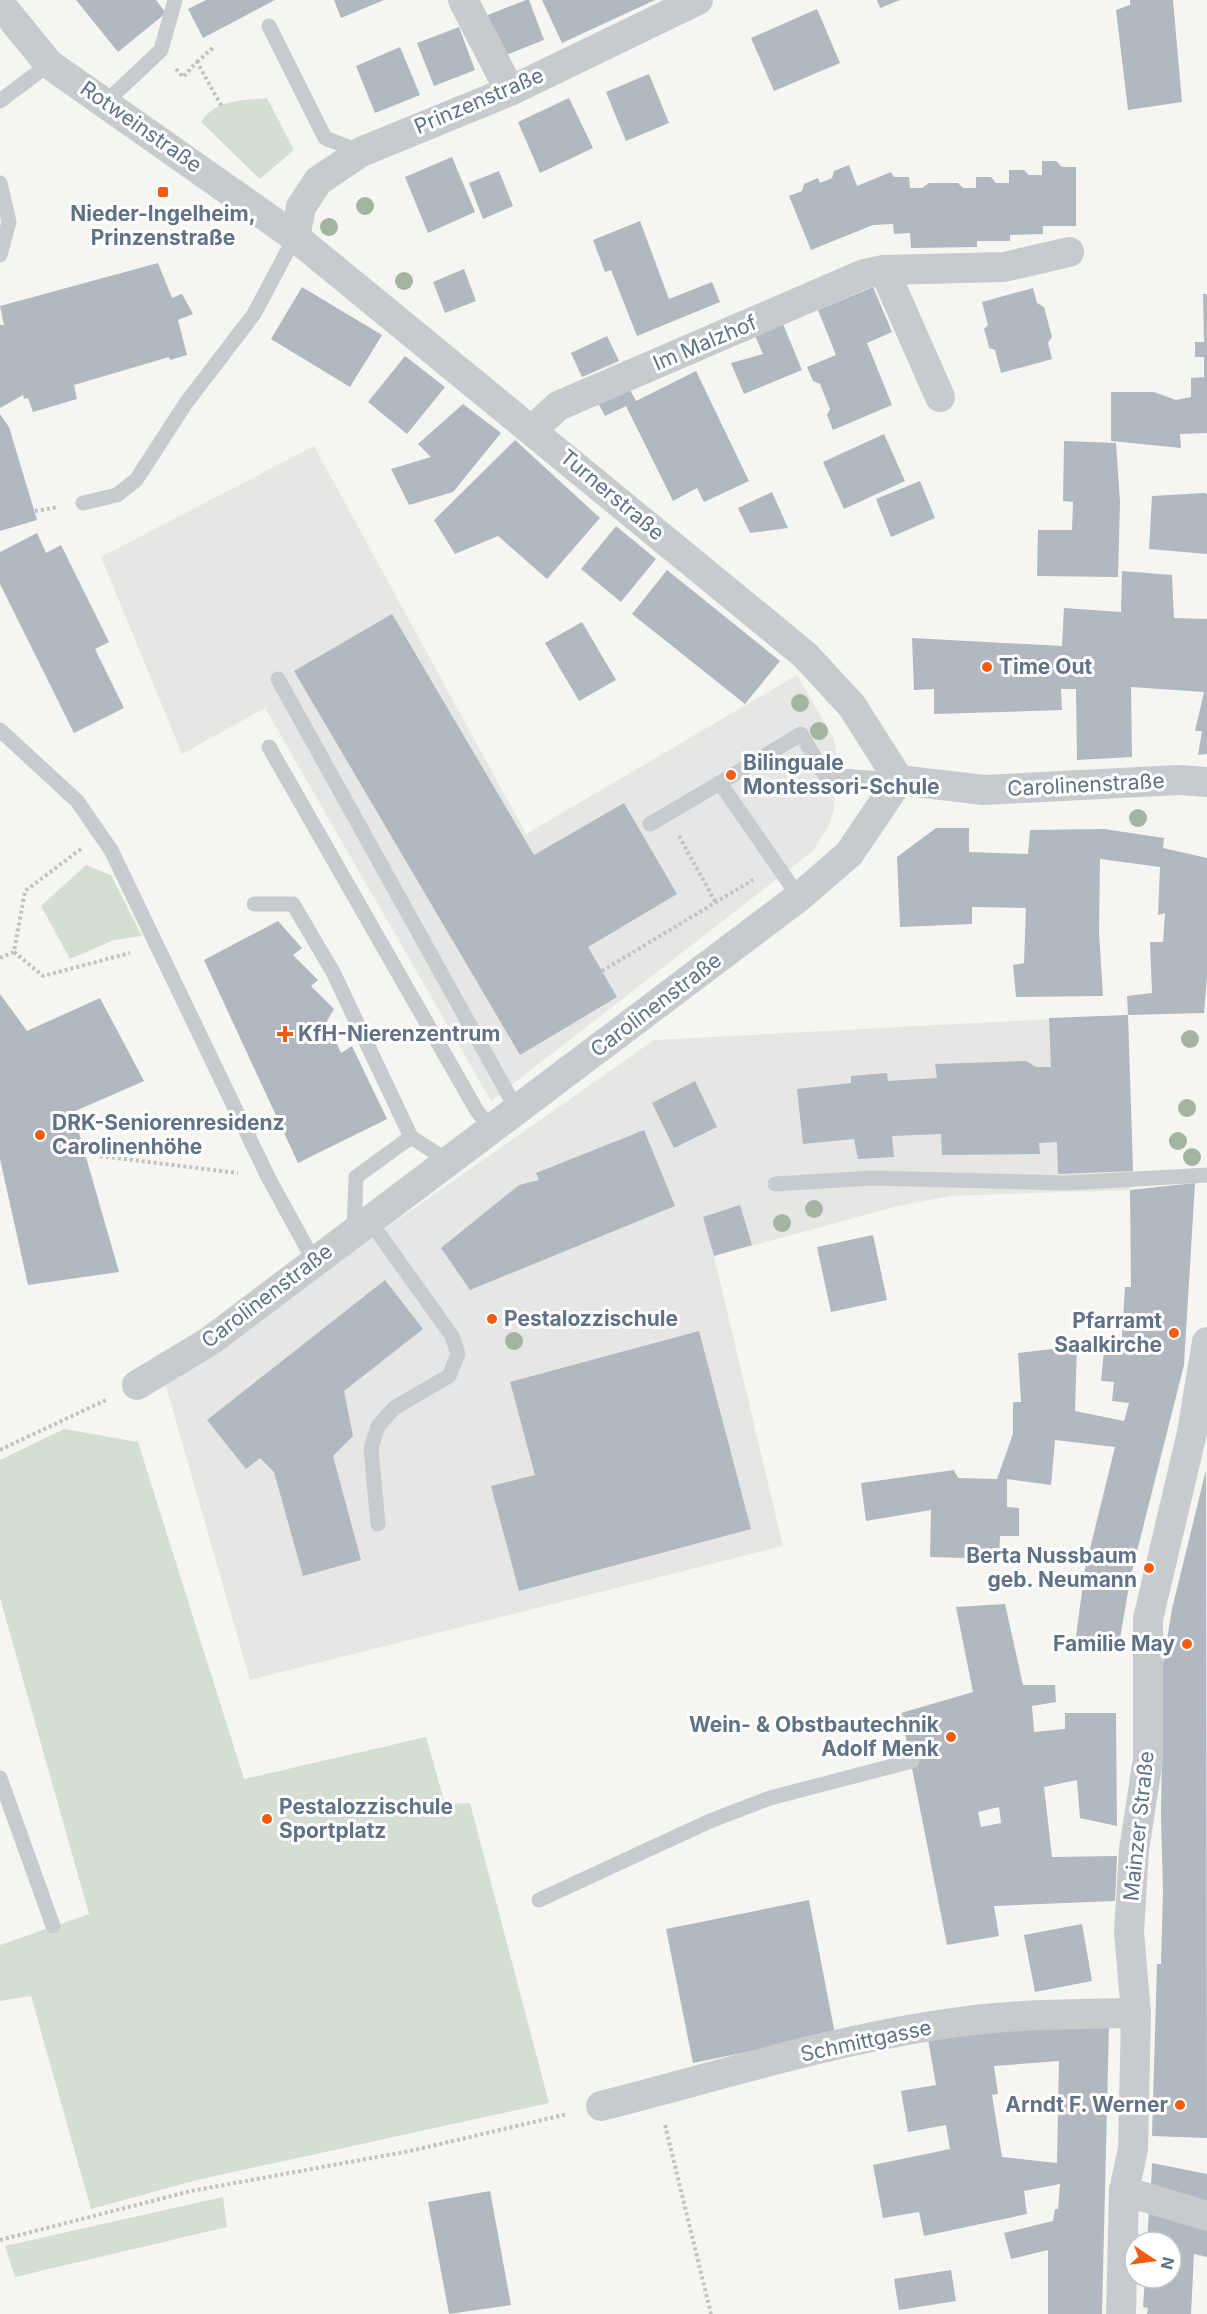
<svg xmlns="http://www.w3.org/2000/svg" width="1207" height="2314" font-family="Inter,sans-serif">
  <rect width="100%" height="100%" fill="#f5f6f1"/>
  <g fill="#e6e7e5">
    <polygon points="314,446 526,834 797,675 833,737 836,748 834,809 829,825 813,851 491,1101 265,708 182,754 101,557"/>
    <polygon points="1128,1015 1133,1171 1130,1190 951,1196 898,1206 714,1256 783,1546 250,1680 165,1383 654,1040"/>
  </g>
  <g fill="#d5ded2">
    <path d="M267 98 294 150 260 179 201 122C216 99 242 101 267 98Z"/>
    <polygon points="86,865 111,875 142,936 114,940 70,959 41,906"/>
    <polygon points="64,1429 138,1442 244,1779 426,1737 445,1804 470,1803 549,2103 197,2180 91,2209 31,1996 0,2001 0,1945 89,1914 0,1598 0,1460"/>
    <polygon points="223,2197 227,2227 15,2277 5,2246"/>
  </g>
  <g fill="#b1b8bf" fill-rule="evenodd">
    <polygon points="76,0 156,0 166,13 118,52"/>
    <polygon points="206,0 275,0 203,38 188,9"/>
    <polygon points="334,0 384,0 341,18"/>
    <polygon points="526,0 529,0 544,40 501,57 485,16"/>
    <polygon points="542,0 655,0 562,43"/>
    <polygon points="877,0 900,0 880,8"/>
    <polygon points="1130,0 1173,0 1182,102 1128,110 1116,10 1130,5"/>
    <polygon points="817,9 840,63 774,91 751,38"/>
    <polygon points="459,27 475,70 434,86 417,43"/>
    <polygon points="400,47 420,95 375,113 356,66"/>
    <polygon points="649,74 669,123 626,141 606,92"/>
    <polygon points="569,98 593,148 540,173 518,122"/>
    <polygon points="452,157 475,212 428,233 405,177"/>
    <polygon points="1042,161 1056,161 1062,167 1076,167 1076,226 1043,226 1043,234 1010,235 1010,241 977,241 977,247 911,248 910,233 894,234 893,224 873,225 811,250 789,196 802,191 804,184 818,178 820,183 832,178 834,171 849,165 857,186 891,172 894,177 909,177 910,188 922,188 929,183 958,183 963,188 976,188 976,177 991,177 996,183 1009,183 1009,170 1024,170 1029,175 1042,175"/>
    <polygon points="499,171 513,206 483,219 469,183"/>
    <polygon points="640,221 669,299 712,282 720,302 637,336 611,270 605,272 593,240"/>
    <polygon points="158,263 172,298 182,294 193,314 178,320 187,355 170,360 169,357 74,385 77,399 33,412 28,398 24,399 23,395 0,408 0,325 4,325 0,306"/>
    <polygon points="464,269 476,301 445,313 433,282"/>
    <polygon points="302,287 382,335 350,387 271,339"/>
    <polygon points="873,287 892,332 867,343 892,405 833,430 827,415 830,409 820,384 813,381 807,367 836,355 818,310"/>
    <polygon points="1033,288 1037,303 1044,307 1052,337 1048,343 1052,359 1001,373 995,350 989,348 987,339 984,329 988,325 982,302"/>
    <polygon points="1203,294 1207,294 1207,433 1180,434 1181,448 1111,441 1111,392 1154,392 1176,400 1191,397 1191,378 1204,377 1204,357 1195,357 1195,342 1204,342"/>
    <polygon points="783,324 802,370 744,394 731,363 763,354 755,336"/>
    <polygon points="607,336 619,361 582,377 571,353"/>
    <polygon points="405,356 445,387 407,434 368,402"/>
    <polygon points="696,371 749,481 704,502 697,488 673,501 626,406 605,416 598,403 629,388 636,401"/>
    <polygon points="463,404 501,433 453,492 409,505 391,469 431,457 418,444"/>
    <polygon points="0,414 9,427 37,520 0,531"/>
    <polygon points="884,434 905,481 844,509 823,462"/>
    <polygon points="515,440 600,518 547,579 498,536 455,554 434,520"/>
    <polygon points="1064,441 1116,443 1120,502 1118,577 1037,576 1038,530 1072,530 1073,502 1063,501"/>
    <polygon points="920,481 935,518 891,537 876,499"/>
    <polygon points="772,492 788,528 750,533 738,508"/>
    <polygon points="1204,493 1207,494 1207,554 1149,549 1152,496"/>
    <polygon points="616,526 656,559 621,602 581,569"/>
    <polygon points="37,533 46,553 61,545 109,642 95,649 124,708 74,733 0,584 0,552"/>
    <polygon points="667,570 780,661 745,704 632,614"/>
    <polygon points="1122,571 1172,575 1174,618 1207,619 1207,754 1198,755 1202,731 1195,731 1204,692 1131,687 1132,757 1077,760 1076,689 1061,689 1062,710 934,714 934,689 914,690 912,638 1062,646 1064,608 1121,612"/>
    <polygon points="392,614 534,855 624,803 677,894 588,947 617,997 520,1055 294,671"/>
    <polygon points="582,622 616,680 579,701 545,643"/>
    <polygon points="936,828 969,828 969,852 1028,854 1030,830 1104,829 1164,838 1163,848 1207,858 1207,977 1204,1013 1128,1015 1133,1171 1058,1174 1057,1142 1039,1143 1040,1154 942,1155 941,1134 892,1136 894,1157 858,1159 854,1139 803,1144 797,1089 851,1083 851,1076 887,1073 888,1081 937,1078 935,1064 1026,1061 1036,1067 1051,1067 1049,1018 1128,1015 1127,996 1152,993 1150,942 1163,942 1165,913 1158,915 1160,867 1100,859 1099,932 1103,996 1016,997 1013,965 1024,963 1026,908 972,907 972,924 900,927 897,857"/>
    <polygon points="278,921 302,948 293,955 318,980 311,986 334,1009 327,1021 341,1053 352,1046 387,1119 298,1163 204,960"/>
    <polygon points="0,994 27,1031 100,998 144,1081 73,1112 119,1272 28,1285 0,1159"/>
    <polygon points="695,1081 717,1127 674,1148 652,1103"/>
    <polygon points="644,1130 675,1206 470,1290 441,1248 519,1185 539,1180 536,1173"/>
    <polygon points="1195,1183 1184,1365 1131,1575 1119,1644 1075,1644 1085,1569 1115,1447 1055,1440 1051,1485 1007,1479 1007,1507 1019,1508 1019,1536 1000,1536 999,1559 930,1557 931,1510 866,1521 861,1483 954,1470 958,1478 997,1479 1013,1434 1013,1402 1021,1402 1018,1353 1077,1346 1075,1411 1124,1421 1129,1403 1112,1401 1114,1382 1101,1381 1104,1350 1121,1353 1125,1287 1131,1287 1130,1190"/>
    <polygon points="740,1205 752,1245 714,1256 703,1217"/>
    <polygon points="873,1235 887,1300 831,1312 817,1247"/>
    <polygon points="385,1280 423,1329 344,1391 353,1436 333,1456 361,1560 303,1576 274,1472 260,1458 246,1469 207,1420"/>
    <polygon points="699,1331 751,1529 519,1591 491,1486 535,1475 510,1382"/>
    <polygon points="1206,1470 1207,2138 1152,2136 1157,1964 1161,1964 1163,1892 1161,1817 1163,1664 1172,1609"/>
    <path d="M1005 1604 1023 1685H1055L1056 1702 1032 1706 1034 1732 1065 1729V1713H1116L1117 1826 1080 1818 1077 1780 1044 1787 1052 1857 1117 1856 1115 1901 994 1906 999 1936 947 1945 901 1713 973 1692 956 1607ZM999 1807 1001 1823 981 1827 978 1812Z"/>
    <polygon points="809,1900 835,2034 693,2063 666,1929"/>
    <polygon points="1082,1924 1092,1981 1035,1992 1024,1935"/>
    <path d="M1109 2025 1102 2314H1048V2250L1011 2259 1004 2233 1053 2221 1055 2209H1058L1060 2184 1024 2191 1027 2214 924 2236 919 2212 883 2218 873 2165 950 2149 946 2125 908 2132 901 2091 936 2085 928 2039 985 2032ZM1059 2061 1057 2163 1002 2157 992 2095 998 2094 994 2066Z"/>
    <polygon points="1152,2163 1207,2174 1207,2204 1151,2188"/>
    <polygon points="490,2191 511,2305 449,2314 428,2202"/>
    <polygon points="1149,2210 1207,2226 1207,2257 1194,2254 1191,2314 1147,2314 1148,2308 1143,2307 1145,2278 1171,2278 1171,2242 1147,2242"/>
    <polygon points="951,2270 956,2301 899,2310 894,2279"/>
  </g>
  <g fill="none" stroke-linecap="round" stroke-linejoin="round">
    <g stroke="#c0c2c4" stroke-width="4" stroke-dasharray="3 3" stroke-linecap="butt">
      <polyline points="197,62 215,46"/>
      <polyline points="176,69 183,77 197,62 222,107"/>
      <polyline points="35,511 58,507"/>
      <polyline points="679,836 716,903"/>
      <polyline points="81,849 25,891 14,952 43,976 130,953"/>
      <polyline points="0,958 14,952"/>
      <polyline points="602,971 756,878"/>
      <polyline points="100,1156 238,1173"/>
      <polyline points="0,1450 108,1399"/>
      <polyline points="665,2125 711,2314"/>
      <polyline points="0,2240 191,2191 410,2151 568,2114"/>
    </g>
    <g stroke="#c8cbce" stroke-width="15">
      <polyline points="269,26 325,138 361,152"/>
      <polyline points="0,101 49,64"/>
      <polyline points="106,102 161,50 175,0"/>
      <polyline points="0,183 9,222 0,255"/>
      <polyline points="83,503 117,495 136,480 186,403 254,314 295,237"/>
      <polyline points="278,679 517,1110"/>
      <polyline points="0,730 77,801 111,850 268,1177 314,1261"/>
      <polyline points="269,747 477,1111 491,1129"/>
      <polyline points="650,824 720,783"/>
      <polyline points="799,897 720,783 801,734 825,775 899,780"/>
      <polyline points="254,904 293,904 333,972 411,1137"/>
      <polyline points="775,1184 872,1178 1066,1183 1207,1175"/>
      <polyline points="369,1220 452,1336 458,1354 449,1376 394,1408 378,1426 371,1449 378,1524"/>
      <polyline points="354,1232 356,1177 411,1137 448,1161"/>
      <polyline points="0,1778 53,1926"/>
      <polyline points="539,1900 710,1821 770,1798 912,1761"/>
    </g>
    <g stroke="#c8cbce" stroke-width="30">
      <polyline points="463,0 510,91"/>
      <polyline points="0,4 49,64 295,237 805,655 852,706 899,780"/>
      <polyline points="295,237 301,207 318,181 361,152 510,91 698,0"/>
      <polyline points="884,270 1004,267 1069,252"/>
      <polyline points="533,429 558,406 864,274 884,270 940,397"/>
      <polyline points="899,780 984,790 1179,780 1207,782"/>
      <polyline points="137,1385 210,1341 799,897 849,854 899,780"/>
      <path d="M601 2106C719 2076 838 2038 959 2022 1017 2014 1077 2014 1136 2013"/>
      <polyline points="1124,2191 1207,2216"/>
      <polyline points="1121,2314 1124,2191 1133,2149 1136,2013 1129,1932 1134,1850 1148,1759 1148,1619 1192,1433 1207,1342"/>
    </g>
  </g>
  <g fill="#a5b3a2">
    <circle cx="365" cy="206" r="9"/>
    <circle cx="329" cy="227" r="9"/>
    <circle cx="404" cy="281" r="9"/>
    <circle cx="800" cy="703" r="9"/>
    <circle cx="819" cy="731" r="9"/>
    <circle cx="1138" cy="818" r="9"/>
    <circle cx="1190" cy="1039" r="9"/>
    <circle cx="1187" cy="1108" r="9"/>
    <circle cx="1178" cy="1141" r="9"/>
    <circle cx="1192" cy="1157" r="9"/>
    <circle cx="814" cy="1209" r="9"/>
    <circle cx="782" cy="1223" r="9"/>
    <circle cx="514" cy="1341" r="9"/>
  </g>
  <g fill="#f55c12" stroke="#fff" stroke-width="2">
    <rect x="157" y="186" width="12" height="12" rx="3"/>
    <circle cx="987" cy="667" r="6"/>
    <circle cx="731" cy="775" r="6"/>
    <path d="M282 1025h6v6h6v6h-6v6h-6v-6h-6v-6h6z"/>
    <circle cx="40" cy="1135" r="6"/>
    <circle cx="492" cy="1319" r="6"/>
    <circle cx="1174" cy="1333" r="6"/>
    <circle cx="1149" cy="1568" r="6"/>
    <circle cx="1187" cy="1644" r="6"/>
    <circle cx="951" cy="1737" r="6"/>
    <circle cx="267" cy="1819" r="6"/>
    <circle cx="1180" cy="2105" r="6"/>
  </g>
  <g text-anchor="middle" stroke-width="6" stroke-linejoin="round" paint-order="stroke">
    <g font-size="21" fill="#617286" stroke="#fff">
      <text transform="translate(479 101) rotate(-23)" y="7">Prinzenstraße</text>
      <text transform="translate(141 127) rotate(35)" y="7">Rotweinstraße</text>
      <text transform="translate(705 343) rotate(-23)" y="7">Im Malzhof</text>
      <text transform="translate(612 495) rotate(40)" y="7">Turnerstraße</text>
      <text transform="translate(1086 785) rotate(-3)" y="7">Carolinenstraße</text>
      <text transform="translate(656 1005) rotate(-37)" y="7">Carolinenstraße</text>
      <text transform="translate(267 1296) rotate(-37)" y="7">Carolinenstraße</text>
      <text transform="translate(1139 1826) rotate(-84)" y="7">Mainzer Straße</text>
      <text transform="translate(866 2041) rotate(-12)" y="7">Schmittgasse</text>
    </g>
    <g font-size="21" font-weight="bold" fill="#617286" stroke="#fff" text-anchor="start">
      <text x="163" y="221" text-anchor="middle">Nieder-Ingelheim,<tspan x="163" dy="24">Prinzenstraße</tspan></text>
      <text x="999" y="674">Time Out</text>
      <text x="743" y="770">Bilinguale<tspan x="743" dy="24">Montessori-Schule</tspan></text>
      <text x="298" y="1041">KfH-Nierenzentrum</text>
      <text x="52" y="1130">DRK-Seniorenresidenz<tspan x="52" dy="24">Carolinenhöhe</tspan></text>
      <text x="504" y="1326">Pestalozzischule</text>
      <text x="1162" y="1328" text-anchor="end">Pfarramt<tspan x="1162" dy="24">Saalkirche</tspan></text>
      <text x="1137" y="1563" text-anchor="end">Berta Nussbaum<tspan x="1137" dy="24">geb. Neumann</tspan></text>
      <text x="1175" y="1651" text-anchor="end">Familie May</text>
      <text x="939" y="1732" text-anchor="end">Wein- &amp; Obstbautechnik<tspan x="939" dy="24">Adolf Menk</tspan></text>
      <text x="279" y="1814">Pestalozzischule<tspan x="279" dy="24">Sportplatz</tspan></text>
      <text x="1168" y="2112" text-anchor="end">Arndt F. Werner</text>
    </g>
  </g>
  <g transform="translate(1153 2260) rotate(103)"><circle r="28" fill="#ffffff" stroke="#c0c7cf" stroke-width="1.5"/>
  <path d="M0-4.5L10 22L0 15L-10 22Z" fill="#f55c12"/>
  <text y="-9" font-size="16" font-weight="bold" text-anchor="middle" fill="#617286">N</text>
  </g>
</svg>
